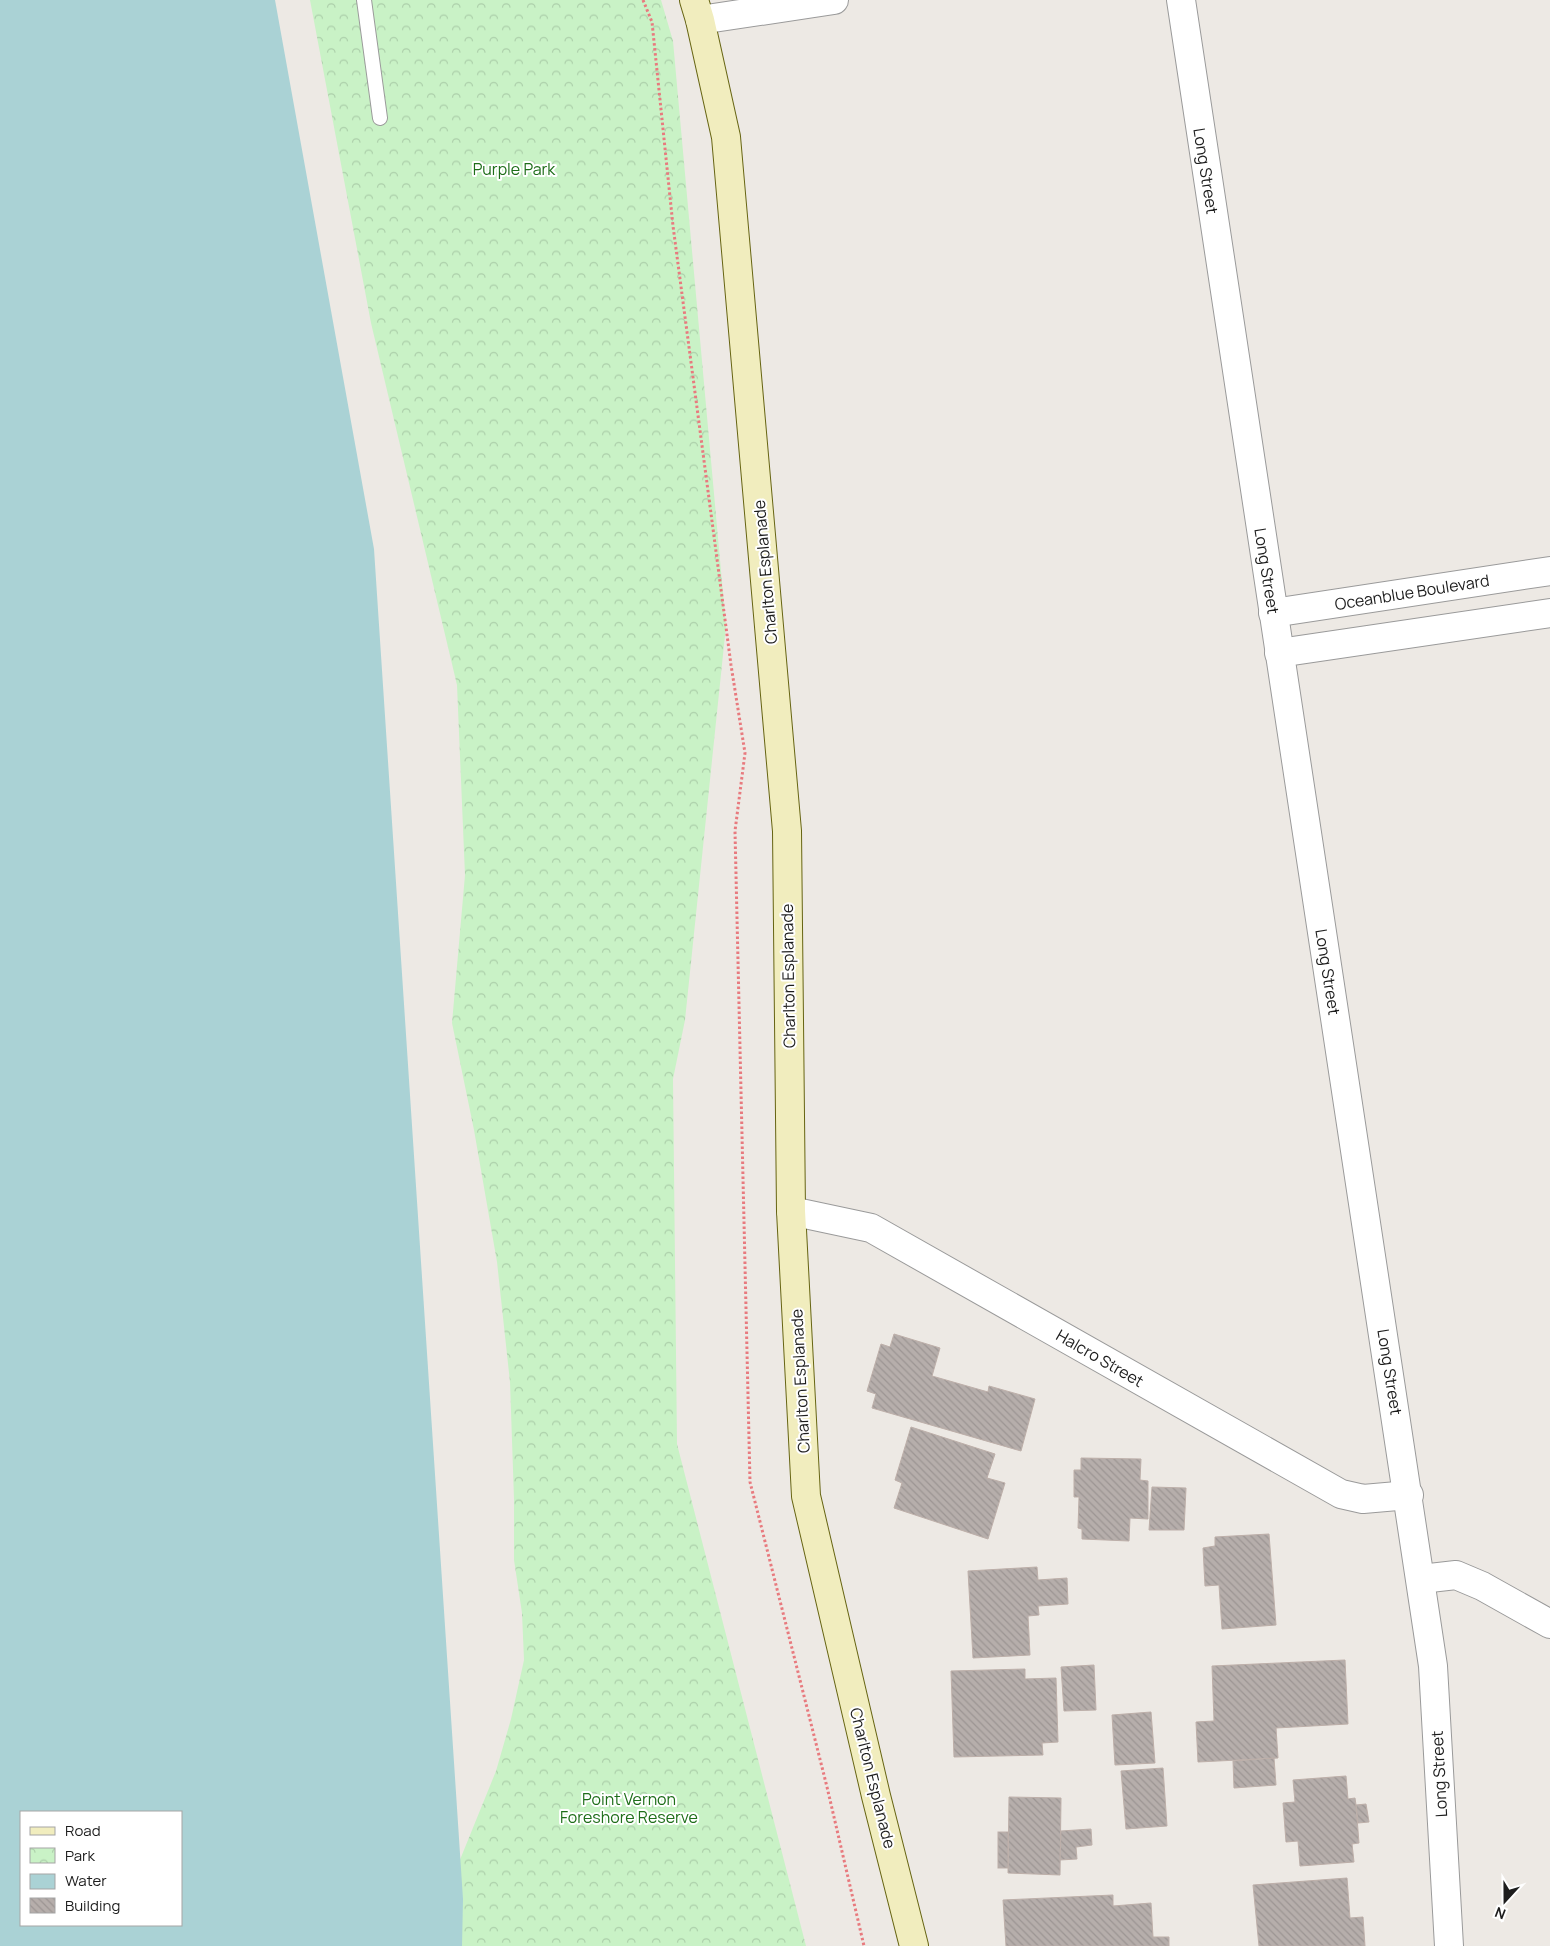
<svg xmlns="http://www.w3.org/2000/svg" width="1550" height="1946" font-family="Manrope,sans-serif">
  <defs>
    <pattern id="park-crowns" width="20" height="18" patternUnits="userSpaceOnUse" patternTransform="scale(1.25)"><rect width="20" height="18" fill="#c9f2c6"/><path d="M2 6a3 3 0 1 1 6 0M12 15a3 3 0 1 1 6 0" fill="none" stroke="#accfaa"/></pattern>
    <pattern id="building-back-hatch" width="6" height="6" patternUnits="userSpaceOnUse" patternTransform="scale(1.25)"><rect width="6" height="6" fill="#b6aeab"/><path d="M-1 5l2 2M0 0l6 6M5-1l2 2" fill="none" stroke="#9c9593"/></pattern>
  </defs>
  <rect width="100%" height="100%" fill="#ede9e4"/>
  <polygon fill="url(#park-crowns)" points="310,0 661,0 673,41 726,626 685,1020 673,1079 677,1444 806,1946 425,1946 496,1771 511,1719 524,1660 522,1613 514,1560 514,1499 510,1382 497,1262 474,1130 452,1023 465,875 457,685 371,323"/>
  <path fill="#aad2d5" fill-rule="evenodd" d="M0 0H275L374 549 463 1899 462 1946H0ZM21 1812H181V1925H21Z"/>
  <g fill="url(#building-back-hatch)" stroke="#bdafa9">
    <polygon points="894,1334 940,1348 932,1376 988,1392 989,1386 1035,1399 1021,1451 872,1408 876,1394 867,1391 881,1344 890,1347"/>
    <polygon points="911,1427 995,1454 987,1478 1005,1483 988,1539 894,1508 902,1483 895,1480"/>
    <polygon points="1081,1458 1141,1459 1140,1480 1148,1481 1148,1519 1130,1518 1129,1541 1082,1539 1082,1529 1078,1528 1079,1497 1074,1497 1074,1470 1081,1470"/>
    <polygon points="1152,1487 1186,1488 1184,1530 1149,1530"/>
    <polygon points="1269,1534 1276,1625 1222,1629 1219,1585 1205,1586 1203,1548 1215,1546 1215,1537"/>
    <polygon points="1037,1567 1038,1580 1067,1578 1068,1604 1038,1606 1039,1615 1028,1616 1030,1655 973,1658 968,1571"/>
    <polygon points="1345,1660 1348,1724 1276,1728 1278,1758 1198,1762 1196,1722 1214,1721 1212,1666"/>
    <polygon points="1094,1665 1096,1710 1064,1711 1061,1667"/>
    <polygon points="1025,1669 1025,1679 1056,1678 1058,1742 1042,1743 1043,1755 954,1757 951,1671"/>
    <polygon points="1151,1712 1155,1763 1115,1765 1112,1715"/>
    <polygon points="1274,1758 1276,1785 1234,1788 1233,1761"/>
    <polygon points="1163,1768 1167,1826 1126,1829 1121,1771"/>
    <polygon points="1346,1776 1348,1799 1355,1798 1356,1805 1359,1843 1352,1844 1354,1862 1300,1866 1298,1841 1286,1842 1283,1803 1295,1802 1293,1780"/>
    <polygon points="1009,1797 1061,1798 1060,1875 1008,1873"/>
    <polygon points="1366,1804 1369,1822 1358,1823 1356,1805"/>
    <polygon points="1091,1829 1092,1845 1076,1847 1077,1859 1060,1860 1061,1831"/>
    <rect x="998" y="1832" width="10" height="36"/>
    <polygon points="1347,1878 1350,1918 1363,1917 1365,1946 1259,1946 1253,1885"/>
    <polygon points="1113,1895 1113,1906 1151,1903 1153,1937 1169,1937 1169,1946 1006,1946 1003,1900"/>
  </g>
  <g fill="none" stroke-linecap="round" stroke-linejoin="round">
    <defs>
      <polyline id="lane" points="364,0 380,118"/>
      <g id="street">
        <polyline points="1181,0 1433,1666 1449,1946"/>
        <polyline points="700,20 834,0"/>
        <polyline points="1273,613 1550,571"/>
        <polyline points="1279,653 1550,613"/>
        <polyline points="791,1211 871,1228 1341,1494 1363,1499 1409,1495"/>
        <polyline points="1421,1579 1456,1575 1482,1586 1550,1624"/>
      </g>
      <polyline id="secondary" points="694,0 700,20 726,137 787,831 791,1211 806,1496 876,1796 914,1946"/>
    </defs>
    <use href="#lane" stroke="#9a9a9a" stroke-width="16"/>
    <use href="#street" stroke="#9a9a9a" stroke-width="30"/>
    <use href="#secondary" stroke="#666412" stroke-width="30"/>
    <polyline stroke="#e87a7e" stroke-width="3" stroke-dasharray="2.5 2.5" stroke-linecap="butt" points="643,0 652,22 673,226 731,665 745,753 735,831 750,1482 827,1787 864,1946"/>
    <use href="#lane" stroke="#fff" stroke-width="14"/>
    <use href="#street" stroke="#fff" stroke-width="28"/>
    <use href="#secondary" stroke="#f1edbe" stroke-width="28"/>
  </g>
  <g text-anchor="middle" stroke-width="4" stroke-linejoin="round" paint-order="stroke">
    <g font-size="16" fill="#1e6e19" stroke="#fff">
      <text x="514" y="175">Purple Park</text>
      <text x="629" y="1805">Point Vernon<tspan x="629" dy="18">Foreshore Reserve</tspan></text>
    </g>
    <g font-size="16" fill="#1d1d1d" stroke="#fff">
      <text transform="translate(1206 171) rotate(81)" y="6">Long Street</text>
      <text transform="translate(1267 571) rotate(81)" y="6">Long Street</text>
      <text transform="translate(765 572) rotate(-95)" y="6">Charlton Esplanade</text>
      <text transform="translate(1412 592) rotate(-9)" y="6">Oceanblue Boulevard</text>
      <text transform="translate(1328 972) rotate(81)" y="6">Long Street</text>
      <text transform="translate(788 976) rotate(-91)" y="6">Charlton Esplanade</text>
      <text transform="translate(1100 1358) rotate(30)" y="6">Halcro Street</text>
      <text transform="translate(1390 1372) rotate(81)" y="6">Long Street</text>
      <text transform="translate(800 1381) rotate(-93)" y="6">Charlton Esplanade</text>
      <text transform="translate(1439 1774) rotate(-93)" y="6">Long Street</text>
      <text transform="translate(873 1778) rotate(76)" y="6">Charlton Esplanade</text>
    </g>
  </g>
  <rect x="20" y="1811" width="162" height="115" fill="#ffffff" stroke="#a5a5a5"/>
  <rect x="30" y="1827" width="25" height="8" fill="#f1edbe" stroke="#a5a5a5"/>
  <text x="65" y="1836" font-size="15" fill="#1d1d1d">Road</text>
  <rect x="30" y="1848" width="25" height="15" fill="url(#park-crowns)" stroke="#a5a5a5"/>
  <text x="65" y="1861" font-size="15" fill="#1d1d1d">Park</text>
  <rect x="30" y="1874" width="25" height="15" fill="#aad2d5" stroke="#a5a5a5"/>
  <text x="65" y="1886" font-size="15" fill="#1d1d1d">Water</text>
  <rect x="30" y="1898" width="25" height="15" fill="url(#building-back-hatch)" stroke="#a5a5a5"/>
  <text x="65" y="1911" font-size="15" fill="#1d1d1d">Building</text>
  <g transform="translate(1505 1901) rotate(201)" stroke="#ffffff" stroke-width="4" paint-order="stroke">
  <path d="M0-4L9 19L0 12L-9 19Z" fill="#1d1d1d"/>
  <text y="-8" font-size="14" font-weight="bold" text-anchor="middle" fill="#1d1d1d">N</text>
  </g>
</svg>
